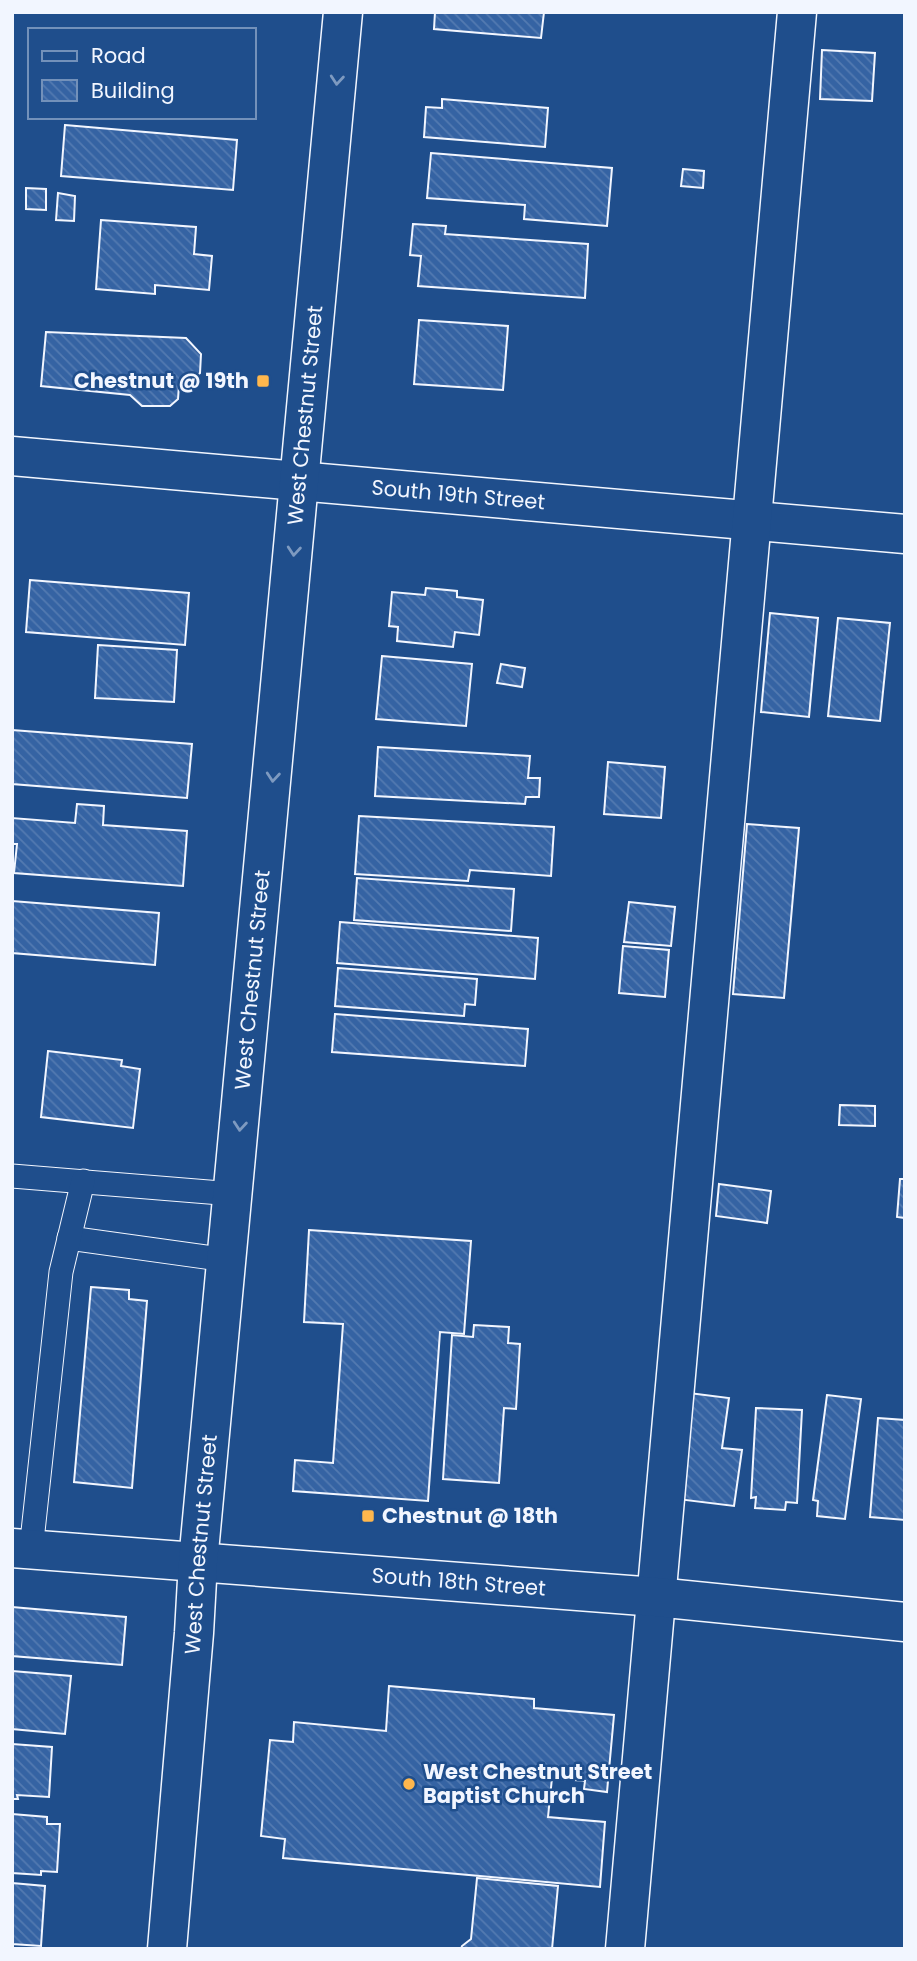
<svg xmlns="http://www.w3.org/2000/svg" width="917" height="1961" font-family="Poppins,sans-serif">
  <defs>
    <pattern id="building-back-hatch" width="6" height="6" patternUnits="userSpaceOnUse" patternTransform="scale(1.75)"><rect width="6" height="6" fill="#3563a3"/><path d="M-1 5l2 2M0 0l6 6M5-1l2 2" fill="none" stroke="#537ab1"/></pattern>
  </defs>
  <rect width="100%" height="100%" fill="#1f4e8c"/>
  <g fill="url(#building-back-hatch)" stroke="#f2f6ff" stroke-width="2">
    <polygon points="435,12 544,12 541,38 434,29"/>
    <polygon points="822,50 875,53 872,101 820,99"/>
    <polygon points="442,99 548,108 545,147 424,137 426,107 442,108"/>
    <polygon points="65,125 237,140 233,190 61,176"/>
    <polygon points="431,153 612,168 607,226 524,219 525,205 427,198"/>
    <polygon points="683,169 704,171 703,188 681,186"/>
    <polygon points="26,188 46,189 46,210 26,209"/>
    <polygon points="58,193 75,196 74,221 56,220"/>
    <polygon points="101,220 196,227 194,254 212,256 209,290 155,285 155,294 96,289"/>
    <polygon points="413,224 446,226 445,234 588,244 585,298 418,286 421,256 410,255"/>
    <polygon points="419,320 508,326 503,390 414,384"/>
    <polygon points="46,332 186,338 201,354 200,373 188,384 179,385 178,399 170,406 142,406 130,395 41,386"/>
    <polygon points="30,580 189,593 185,645 26,632"/>
    <polygon points="426,588 457,591 457,597 483,600 479,635 455,632 453,647 397,641 398,627 389,626 392,592 425,595"/>
    <polygon points="770,613 818,618 809,717 761,712"/>
    <polygon points="838,618 890,623 880,721 828,716"/>
    <polygon points="98,645 177,650 174,702 95,698"/>
    <polygon points="382,656 472,664 466,726 376,719"/>
    <polygon points="501,664 525,668 522,687 497,683"/>
    <polygon points="12,730 192,744 187,798 12,784"/>
    <polygon points="378,747 530,756 528,778 540,778 539,797 526,797 525,804 375,796"/>
    <polygon points="608,762 665,767 661,818 604,814"/>
    <polygon points="77,804 104,806 103,825 187,831 183,886 14,873 17,844 12,844 12,818 75,823"/>
    <polygon points="359,816 554,827 551,876 470,870 468,881 355,874"/>
    <polygon points="747,824 799,828 784,998 733,994"/>
    <polygon points="357,878 514,889 511,931 354,920"/>
    <polygon points="12,901 159,913 155,965 12,953"/>
    <polygon points="629,902 675,907 671,946 624,942"/>
    <polygon points="340,922 538,938 535,979 337,963"/>
    <polygon points="623,946 669,950 665,997 619,993"/>
    <polygon points="338,968 477,979 475,1005 465,1004 464,1016 335,1006"/>
    <polygon points="335,1014 528,1029 525,1066 332,1052"/>
    <polygon points="48,1051 122,1060 121,1066 140,1069 133,1128 41,1117"/>
    <polygon points="840,1105 875,1106 875,1126 839,1125"/>
    <polygon points="900,1179 905,1179 905,1218 897,1217"/>
    <polygon points="719,1184 771,1191 767,1223 716,1216"/>
    <polygon points="309,1230 471,1241 464,1334 440,1332 428,1501 293,1491 295,1460 333,1463 343,1324 304,1322"/>
    <polygon points="91,1287 129,1290 129,1299 147,1301 132,1488 74,1482"/>
    <polygon points="474,1325 509,1327 508,1343 520,1344 516,1409 504,1408 499,1483 443,1479 452,1335 473,1337"/>
    <polygon points="689,1393 729,1398 722,1448 742,1450 734,1506 677,1499"/>
    <polygon points="827,1395 861,1399 845,1519 817,1516 818,1501 813,1500"/>
    <polygon points="756,1408 802,1410 797,1503 786,1502 785,1510 755,1508 756,1497 751,1498"/>
    <polygon points="878,1418 905,1420 905,1520 870,1517"/>
    <polygon points="12,1607 126,1617 122,1665 12,1656"/>
    <polygon points="12,1671 71,1676 65,1734 12,1729"/>
    <polygon points="389,1686 534,1699 534,1708 614,1715 607,1792 584,1789 585,1781 552,1778 548,1817 605,1822 600,1887 283,1858 285,1839 261,1836 270,1740 293,1742 294,1722 386,1731"/>
    <polygon points="12,1744 52,1747 49,1797 17,1795 18,1799 12,1799"/>
    <polygon points="12,1814 47,1817 47,1824 60,1824 57,1872 41,1871 41,1875 12,1873"/>
    <polygon points="477,1878 558,1886 552,1949 461,1949 462,1946 471,1939"/>
    <polygon points="12,1883 45,1886 41,1946 12,1944"/>
  </g>
  <g fill="none" stroke-linecap="round" stroke-linejoin="round">
    <defs>
      <g id="service">
        <polyline points="12,1176 233,1194"/>
        <polyline points="69,1238 227,1260"/>
        <polyline points="31,1550 61,1272 83,1181"/>
      </g>
      <g id="minor">
        <path id="s1" d="M12 456 905 534"/>
        <polyline points="625,1949 797,12"/>
      </g>
      <g id="tertiary">
        <path id="s2" d="M12 1548 656 1597 905 1622"/>
      </g>
      <g id="secondary">
        <path id="s3" d="M167 1949 194 1633 198 1562 343 12"/>
      </g>
    </defs>
    <use href="#service" stroke="#f2f6ff" stroke-width="25"/>
    <use href="#minor" stroke="#f2f6ff" stroke-width="41"/>
    <use href="#tertiary" stroke="#f2f6ff" stroke-width="41"/>
    <use href="#secondary" stroke="#f2f6ff" stroke-width="41"/>
    <use href="#service" stroke="#1f4e8c" stroke-width="23"/>
    <use href="#minor" stroke="#1f4e8c" stroke-width="38"/>
    <use href="#tertiary" stroke="#1f4e8c" stroke-width="38"/>
    <use href="#secondary" stroke="#1f4e8c" stroke-width="38"/>
  </g>
  <defs><path id="oneway-chevron" d="M-2-3.5L2.5 0L-2 3.5" fill="none" stroke-width="1.6" stroke-linecap="round" stroke-linejoin="round" transform="scale(1.75)"/></defs>
  <g stroke="#7e9ac0">
    <use href="#oneway-chevron" transform="translate(337 80) rotate(95)"/>
    <use href="#oneway-chevron" transform="translate(294 551) rotate(95)"/>
    <use href="#oneway-chevron" transform="translate(273 777) rotate(95)"/>
    <use href="#oneway-chevron" transform="translate(240 1126) rotate(95)"/>
  </g>
  <g fill="#ffb74d" stroke="#1f4e8c" stroke-width="2.5">
    <rect x="256" y="374" width="14" height="14" rx="3.5"/>
    <rect x="361" y="1509" width="14" height="14" rx="3.5"/>
    <circle cx="409" cy="1784" r="7"/>
  </g>
  <g text-anchor="middle" stroke-width="5" stroke-linejoin="round" paint-order="stroke">
    <g font-size="21" font-weight="bold" fill="#f2f6ff" stroke="#1f4e8c" text-anchor="start">
      <text x="249" y="388" text-anchor="end">Chestnut @ 19th</text>
      <text x="382" y="1523">Chestnut @ 18th</text>
      <text x="423" y="1779">West Chestnut Street<tspan x="423" dy="24">Baptist Church</tspan></text>
    </g>
    <g font-size="21" fill="#f2f6ff" stroke="#1f4e8c">
      <text dy="7" stroke="none"><textPath href="#s3" startOffset="1540">West Chestnut Street</textPath></text>
      <text dy="7" stroke="none"><textPath href="#s1" startOffset="448">South 19th Street</textPath></text>
      <text dy="7" stroke="none"><textPath href="#s3" startOffset="973">West Chestnut Street</textPath></text>
      <text dy="7" stroke="none"><textPath href="#s3" startOffset="406">West Chestnut Street</textPath></text>
      <text dy="7" stroke="none"><textPath href="#s2" startOffset="448">South 18th Street</textPath></text>
    </g>
  </g>
  <rect width="917" height="1961" fill="none" stroke="#f2f6ff" stroke-width="28"/>
  <rect x="28" y="28" width="228" height="91" fill="#1f4e8c" stroke="#7391ba" stroke-width="2"/>
  <rect x="42" y="51" width="35" height="10" fill="#1f4e8c" stroke="#7391ba" stroke-width="2"/>
  <text x="91" y="63" font-size="21" fill="#f2f6ff">Road</text>
  <rect x="42" y="80" width="35" height="21" fill="url(#building-back-hatch)" stroke="#7391ba" stroke-width="2"/>
  <text x="91" y="98" font-size="21" fill="#f2f6ff">Building</text>
</svg>
